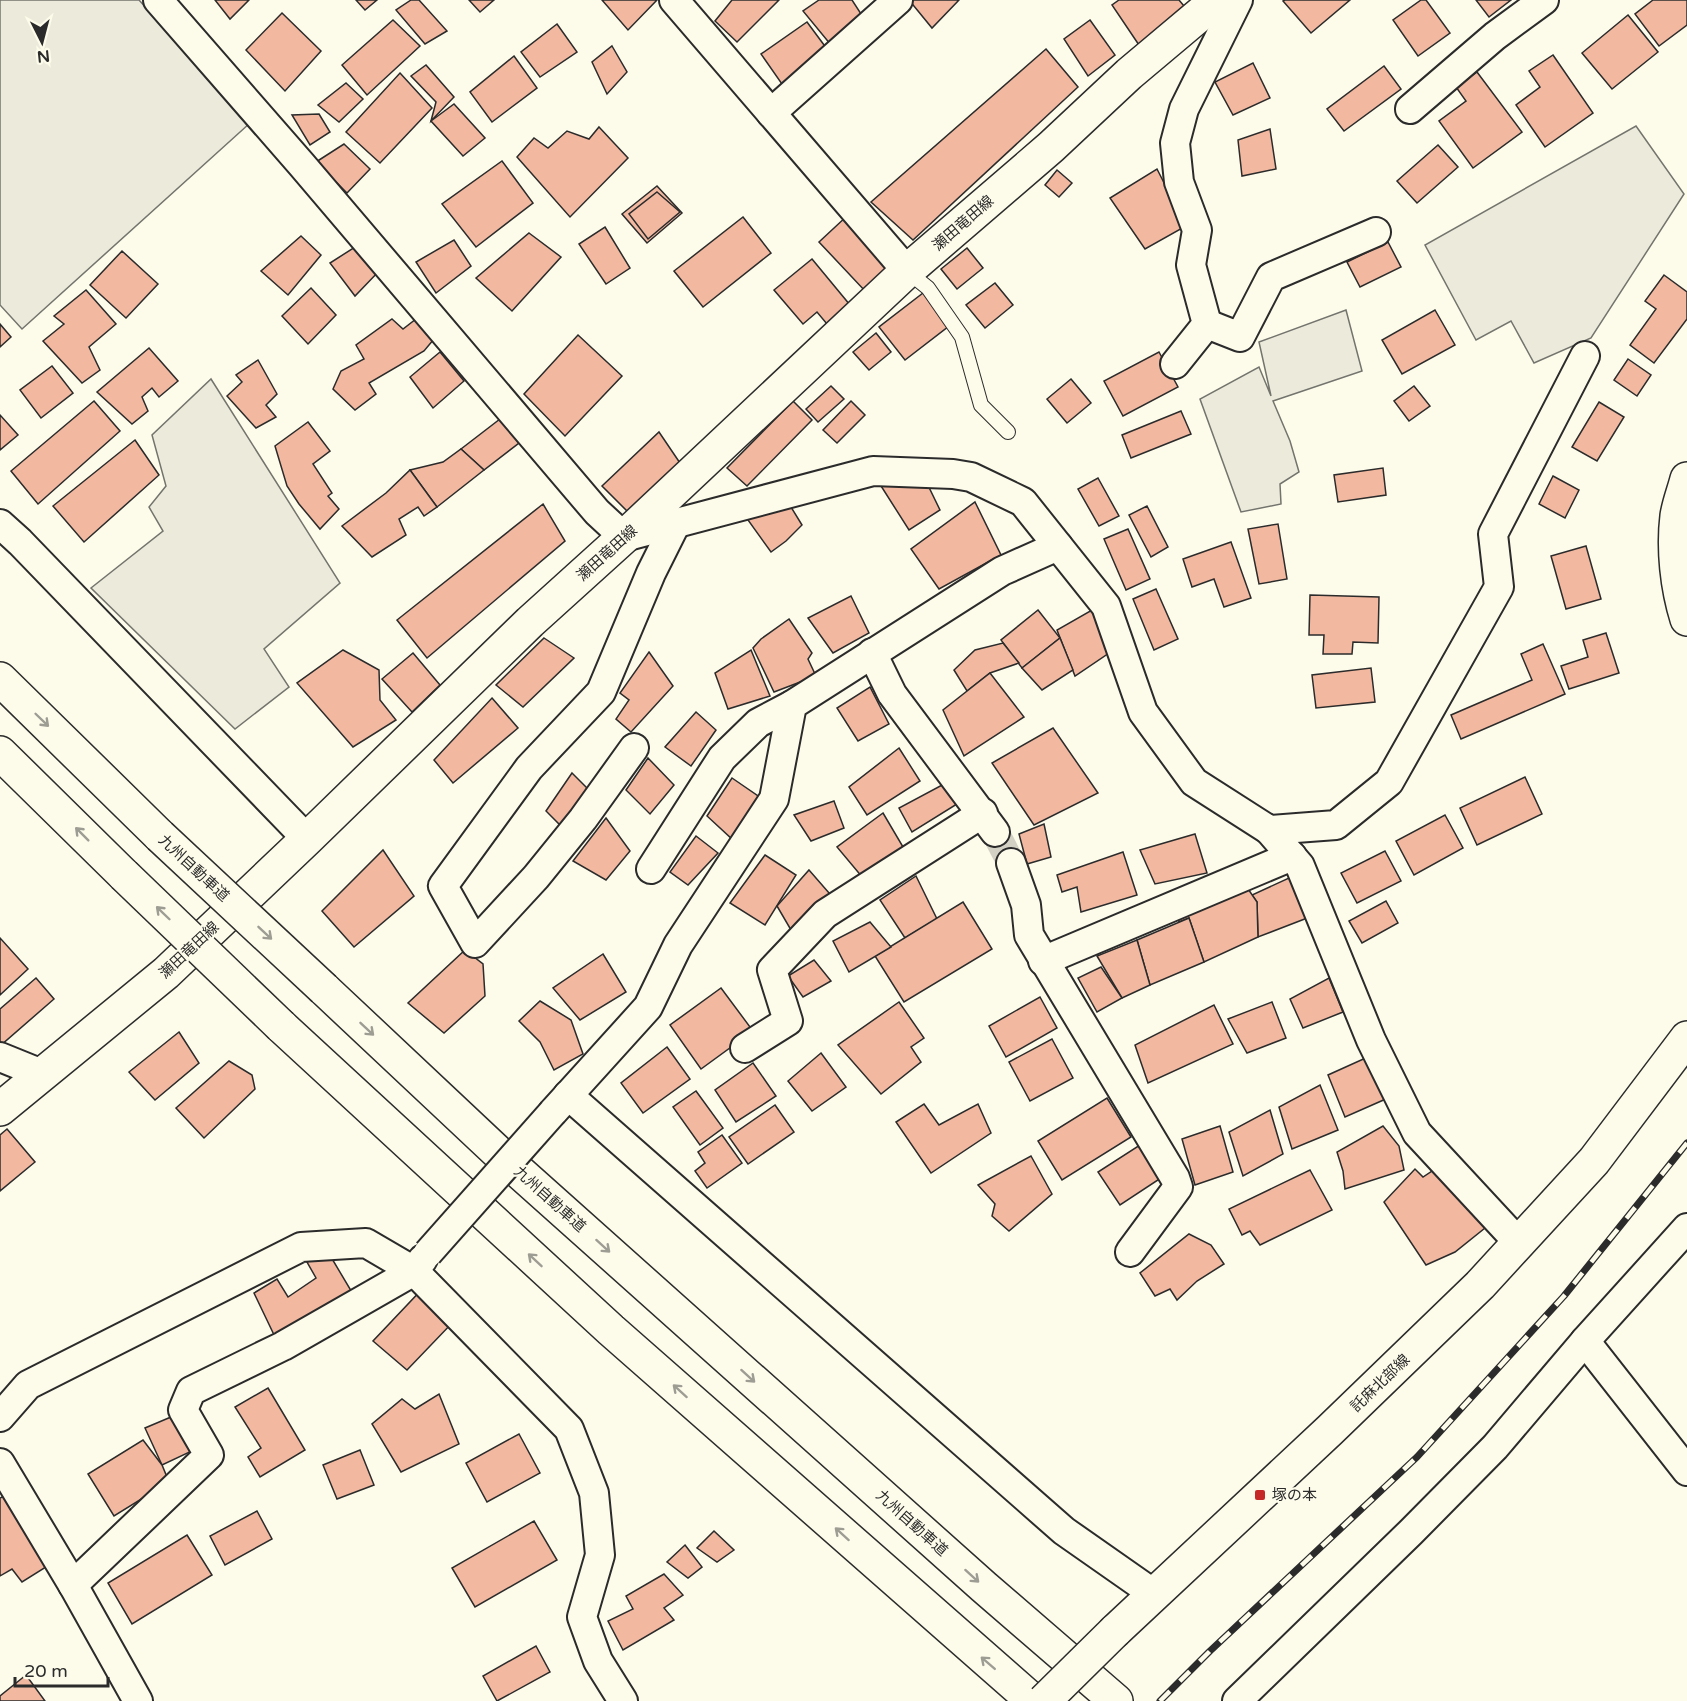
<svg xmlns="http://www.w3.org/2000/svg" width="1687" height="1701" font-family="'Varela Round','Noto Sans JP',sans-serif">
  <rect width="100%" height="100%" fill="#fdfbea"/>
  <g fill="#ecebdb" stroke="#74746e" stroke-width="1.5">
    <polygon points="0,0 139,0 250,123 22,329 0,305"/>
    <polygon points="1636,126 1684,194 1591,338 1534,363 1511,321 1476,340 1425,245"/>
    <polygon points="1346,310 1362,371 1273,401 1290,441 1299,472 1280,484 1281,504 1241,512 1200,399 1259,367 1271,396 1259,342"/>
    <polygon points="211,379 340,583 264,649 289,687 235,729 91,588 163,531 149,507 166,486 152,435"/>
  </g>
  <g fill="#f2b8a0" stroke="#2b2b2b" stroke-width="1.5">
    <polygon points="215,0 249,0 230,19"/>
    <polygon points="356,0 377,0 365,10"/>
    <polygon points="411,0 419,0 447,31 425,44 396,10"/>
    <polygon points="469,0 494,0 480,12"/>
    <polygon points="602,0 657,0 628,30"/>
    <polygon points="732,0 779,0 737,42 715,21"/>
    <polygon points="819,0 852,0 865,20 831,45 803,11"/>
    <polygon points="909,0 959,0 932,28"/>
    <polygon points="1119,0 1179,0 1184,6 1141,48 1112,5"/>
    <polygon points="1285,0 1350,0 1311,33 1283,1"/>
    <polygon points="1421,0 1426,0 1450,33 1418,56 1393,20"/>
    <polygon points="1476,0 1511,0 1489,17"/>
    <polygon points="1653,0 1687,0 1687,25 1659,46 1635,14"/>
    <polygon points="282,13 321,51 285,91 246,50"/>
    <polygon points="1628,15 1658,52 1612,89 1582,53"/>
    <polygon points="393,20 420,46 367,95 342,65"/>
    <polygon points="1090,20 1115,55 1088,76 1064,39"/>
    <polygon points="807,22 827,49 784,87 761,54"/>
    <polygon points="557,24 577,52 540,77 521,52"/>
    <polygon points="612,46 627,72 607,94 592,62"/>
    <polygon points="1046,49 1078,87 913,240 871,202"/>
    <polygon points="1553,55 1593,113 1545,147 1516,105 1540,87 1529,71"/>
    <polygon points="514,56 537,88 492,122 470,92"/>
    <polygon points="1253,63 1270,98 1233,115 1215,82"/>
    <polygon points="426,65 454,97 431,121 436,102 411,76"/>
    <polygon points="1384,66 1401,89 1344,131 1327,109"/>
    <polygon points="1477,72 1522,132 1473,168 1439,121 1466,101 1456,87"/>
    <polygon points="400,73 432,108 380,163 346,132"/>
    <polygon points="346,83 363,99 339,122 318,105"/>
    <polygon points="454,104 485,138 463,156 431,121"/>
    <polygon points="319,114 330,132 310,145 292,115"/>
    <polygon points="599,127 628,158 570,217 517,157 534,138 548,148 567,131 589,139"/>
    <polygon points="1270,129 1276,169 1242,176 1238,140"/>
    <polygon points="344,144 370,169 347,193 316,162"/>
    <polygon points="1438,145 1458,167 1417,203 1397,181"/>
    <polygon points="502,161 533,203 476,247 442,204"/>
    <polygon points="1157,169 1186,226 1145,249 1110,198"/>
    <polygon points="1057,170 1072,183 1059,197 1045,185"/>
    <polygon points="657,186 682,213 647,243 622,214"/>
    <polygon points="657,192 680,212 648,239 629,214"/>
    <polygon points="848,215 894,265 866,292 819,242"/>
    <polygon points="743,217 771,253 703,307 674,271"/>
    <polygon points="605,227 630,268 606,284 579,244"/>
    <polygon points="529,233 561,257 512,311 476,278"/>
    <polygon points="301,236 321,255 288,295 261,271"/>
    <polygon points="366,240 382,268 355,296 330,263"/>
    <polygon points="454,240 471,266 436,293 416,262"/>
    <polygon points="1388,242 1401,267 1360,287 1347,262"/>
    <polygon points="967,248 983,268 957,289 941,269"/>
    <polygon points="122,251 158,284 126,318 90,285"/>
    <polygon points="812,259 850,305 827,324 817,312 803,324 774,290"/>
    <polygon points="1664,275 1687,292 1687,319 1654,363 1630,345 1656,309 1645,301"/>
    <polygon points="995,283 1013,305 985,328 966,305"/>
    <polygon points="311,288 336,315 308,344 282,316"/>
    <polygon points="86,290 116,324 89,347 100,370 82,383 43,341 64,324 54,316"/>
    <polygon points="923,293 949,326 905,360 879,327"/>
    <polygon points="1435,310 1455,345 1402,374 1382,340"/>
    <polygon points="392,319 403,329 416,319 434,339 424,351 369,383 376,394 355,410 333,389 341,371 364,359 356,345"/>
    <polygon points="0,324 11,337 0,347"/>
    <polygon points="876,333 891,352 869,370 853,352"/>
    <polygon points="578,335 622,376 565,436 524,394"/>
    <polygon points="149,348 178,381 159,397 152,388 142,397 148,411 132,424 97,392"/>
    <polygon points="440,352 464,381 433,408 410,377"/>
    <polygon points="1159,352 1178,387 1123,416 1104,381"/>
    <polygon points="1628,359 1651,375 1637,396 1614,380"/>
    <polygon points="258,360 277,394 266,405 276,417 256,428 227,396 242,382 236,375"/>
    <polygon points="52,366 73,393 41,418 20,390"/>
    <polygon points="1071,379 1091,403 1067,423 1047,399"/>
    <polygon points="831,386 844,399 818,422 806,409"/>
    <polygon points="1414,386 1430,406 1409,421 1394,401"/>
    <polygon points="94,401 120,431 38,504 11,471"/>
    <polygon points="793,401 812,420 747,486 727,468"/>
    <polygon points="851,401 865,415 837,443 823,430"/>
    <polygon points="1599,402 1624,417 1597,461 1572,447"/>
    <polygon points="1181,411 1191,434 1131,458 1122,435"/>
    <polygon points="0,415 18,435 0,450"/>
    <polygon points="500,419 519,443 484,470 461,449"/>
    <polygon points="308,422 330,451 313,464 332,493 328,496 339,509 320,529 299,504 287,486 275,446"/>
    <polygon points="659,432 680,463 631,515 602,486"/>
    <polygon points="135,440 159,475 84,542 53,506"/>
    <polygon points="461,449 484,470 437,507 410,470 443,462"/>
    <polygon points="1383,468 1386,495 1338,502 1334,475"/>
    <polygon points="410,470 437,507 424,516 418,507 399,519 406,535 372,557 342,526 386,493"/>
    <polygon points="922,473 940,510 909,530 876,478"/>
    <polygon points="1553,476 1579,490 1565,518 1539,504"/>
    <polygon points="1098,478 1119,516 1099,526 1078,489"/>
    <polygon points="783,494 802,525 786,541 771,552 738,506"/>
    <polygon points="975,502 1001,555 939,589 911,549"/>
    <polygon points="543,504 565,541 427,658 397,620"/>
    <polygon points="1147,506 1168,547 1151,557 1129,515"/>
    <polygon points="1278,524 1287,579 1259,584 1248,529"/>
    <polygon points="1128,529 1150,579 1126,590 1104,539"/>
    <polygon points="1231,542 1251,598 1224,607 1214,579 1192,587 1183,559"/>
    <polygon points="1586,546 1601,599 1566,609 1551,556"/>
    <polygon points="1156,589 1178,639 1154,650 1133,599"/>
    <polygon points="1310,595 1379,597 1378,643 1353,642 1352,654 1323,654 1324,635 1309,635"/>
    <polygon points="851,596 869,633 833,653 808,618"/>
    <polygon points="1038,610 1060,638 1022,668 1001,640"/>
    <polygon points="1092,610 1112,651 1075,676 1057,630"/>
    <polygon points="789,619 812,653 808,659 816,676 774,692 753,648 761,639"/>
    <polygon points="1606,633 1619,673 1569,689 1561,666 1588,657 1583,640"/>
    <polygon points="544,638 574,658 523,707 496,685"/>
    <polygon points="1060,638 1073,670 1042,690 1022,668"/>
    <polygon points="1003,643 1019,663 990,673 967,691 954,670 975,650"/>
    <polygon points="1543,644 1565,694 1461,739 1451,715 1532,680 1521,654"/>
    <polygon points="343,650 379,670 380,700 396,720 353,747 297,683"/>
    <polygon points="751,650 770,696 728,709 715,673"/>
    <polygon points="649,652 673,686 631,732 616,719 629,700 620,693"/>
    <polygon points="413,653 440,685 412,712 382,679"/>
    <polygon points="1371,668 1375,702 1316,708 1312,675"/>
    <polygon points="990,673 1024,717 964,756 943,710"/>
    <polygon points="870,687 889,724 858,741 837,708"/>
    <polygon points="492,698 518,728 453,783 434,760"/>
    <polygon points="696,712 716,730 691,766 665,747"/>
    <polygon points="1053,728 1098,793 1034,825 992,763"/>
    <polygon points="899,748 920,781 867,815 849,787"/>
    <polygon points="648,758 674,785 650,814 626,790"/>
    <polygon points="572,773 594,795 566,831 546,811"/>
    <polygon points="1525,777 1542,814 1477,845 1460,808"/>
    <polygon points="732,778 761,798 732,839 707,816"/>
    <polygon points="944,784 957,804 912,832 899,808"/>
    <polygon points="834,801 844,828 811,841 794,815"/>
    <polygon points="883,813 906,852 863,878 837,847"/>
    <polygon points="1445,815 1463,848 1414,875 1396,841"/>
    <polygon points="606,818 630,851 606,880 573,861"/>
    <polygon points="1044,824 1051,857 1027,864 1019,834"/>
    <polygon points="1195,834 1207,873 1155,884 1140,850"/>
    <polygon points="696,836 718,853 688,885 670,872"/>
    <polygon points="383,850 414,896 354,947 322,911"/>
    <polygon points="1385,851 1401,881 1357,903 1341,873"/>
    <polygon points="1123,852 1137,895 1081,912 1077,887 1062,892 1057,875"/>
    <polygon points="765,855 796,875 765,925 730,903"/>
    <polygon points="809,870 836,901 798,942 777,906"/>
    <polygon points="1302,872 1315,915 1258,937 1257,902 1252,895"/>
    <polygon points="916,876 937,919 905,938 880,900"/>
    <polygon points="1244,883 1257,902 1258,937 1204,962 1189,918 1179,922 1177,911"/>
    <polygon points="1386,901 1398,923 1362,943 1349,921"/>
    <polygon points="963,902 992,949 904,1002 875,956"/>
    <polygon points="1189,918 1204,962 1150,985 1137,940"/>
    <polygon points="870,922 891,947 849,972 833,941"/>
    <polygon points="0,938 28,969 0,995"/>
    <polygon points="1137,940 1150,985 1122,998 1097,956"/>
    <polygon points="465,950 483,964 485,996 444,1033 408,1003"/>
    <polygon points="603,954 626,992 580,1020 553,988"/>
    <polygon points="814,960 831,981 803,997 788,976"/>
    <polygon points="1101,967 1122,998 1097,1012 1078,978"/>
    <polygon points="36,978 54,999 0,1046 0,1009"/>
    <polygon points="1329,978 1343,1012 1303,1028 1290,999"/>
    <polygon points="721,988 753,1031 701,1069 670,1025"/>
    <polygon points="1040,997 1057,1028 1006,1057 989,1026"/>
    <polygon points="540,1001 571,1020 583,1054 554,1070 540,1042 519,1021"/>
    <polygon points="899,1002 924,1038 911,1047 921,1062 881,1094 838,1045"/>
    <polygon points="1272,1002 1286,1038 1247,1053 1228,1019"/>
    <polygon points="1214,1005 1233,1044 1148,1083 1135,1045"/>
    <polygon points="179,1032 199,1063 155,1100 129,1072"/>
    <polygon points="1052,1039 1073,1078 1030,1101 1009,1062"/>
    <polygon points="667,1047 690,1079 643,1113 621,1083"/>
    <polygon points="821,1053 846,1087 812,1111 788,1081"/>
    <polygon points="1370,1056 1388,1098 1345,1117 1328,1075"/>
    <polygon points="229,1061 252,1075 255,1089 204,1138 176,1108"/>
    <polygon points="753,1063 776,1096 736,1122 715,1090"/>
    <polygon points="1320,1085 1338,1130 1292,1149 1279,1107"/>
    <polygon points="696,1091 723,1128 700,1145 673,1107"/>
    <polygon points="1107,1098 1131,1137 1062,1180 1038,1141"/>
    <polygon points="924,1104 939,1125 978,1104 991,1133 931,1173 896,1122"/>
    <polygon points="775,1105 794,1132 748,1164 729,1137"/>
    <polygon points="1270,1110 1283,1154 1243,1176 1229,1132"/>
    <polygon points="1220,1126 1233,1172 1195,1185 1182,1139"/>
    <polygon points="1383,1126 1399,1146 1404,1170 1345,1189 1343,1171 1337,1152"/>
    <polygon points="7,1129 35,1162 0,1191 0,1135"/>
    <polygon points="722,1135 742,1163 707,1188 695,1171 705,1163 698,1152"/>
    <polygon points="1143,1143 1164,1176 1120,1205 1098,1172"/>
    <polygon points="1456,1155 1505,1212 1455,1252 1426,1265 1384,1202 1415,1169 1423,1177"/>
    <polygon points="1031,1156 1052,1194 1009,1231 992,1216 995,1204 978,1185"/>
    <polygon points="1310,1170 1332,1210 1260,1245 1250,1231 1242,1235 1229,1209"/>
    <polygon points="1189,1234 1211,1245 1224,1264 1197,1281 1177,1300 1170,1289 1155,1296 1140,1273"/>
    <polygon points="328,1252 353,1294 276,1339 254,1293 277,1279 288,1297 316,1278 307,1262"/>
    <polygon points="427,1284 454,1321 407,1370 373,1341"/>
    <polygon points="268,1388 305,1450 260,1477 248,1457 261,1448 235,1407"/>
    <polygon points="439,1394 459,1444 401,1472 372,1424 402,1399 415,1409"/>
    <polygon points="178,1414 194,1450 162,1465 145,1428"/>
    <polygon points="519,1434 540,1473 487,1502 466,1463"/>
    <polygon points="143,1440 162,1465 169,1482 114,1516 88,1474"/>
    <polygon points="360,1450 374,1485 337,1499 323,1465"/>
    <polygon points="16,1490 46,1567 22,1582 12,1569 0,1576 0,1498"/>
    <polygon points="257,1511 272,1539 225,1565 210,1536"/>
    <polygon points="534,1521 557,1560 475,1607 452,1568"/>
    <polygon points="714,1531 734,1550 717,1562 697,1548"/>
    <polygon points="187,1535 212,1575 132,1624 108,1583"/>
    <polygon points="685,1545 702,1567 688,1578 667,1562"/>
    <polygon points="664,1574 683,1595 664,1608 674,1620 623,1650 608,1621 633,1609 626,1596"/>
    <polygon points="536,1646 550,1672 497,1701 483,1676"/>
    <polygon points="26,1675 45,1701 0,1701 0,1696"/>
  </g>
  <g fill="none" stroke-linecap="round" stroke-linejoin="round">
    <polyline stroke="#d3d1c4" stroke-width="28" stroke-dasharray="28 14" stroke-linecap="butt" points="995,832 1011,863"/>
    <defs>
      <polyline id="service" points="907,271 928,288 962,337 981,405 1008,432"/>
      <g id="minor">
        <polyline points="158,0 302,165 597,512 624,537 873,471 953,474 971,477 1023,502 1106,606 1143,712 1194,782 1269,830 1336,825 1389,782 1499,587 1493,534 1585,356"/>
        <polyline points="674,0 907,271"/>
        <polyline points="1410,109 1495,36 1544,0"/>
        <polyline points="771,113 898,0"/>
        <polyline points="1207,324 1240,337 1271,277 1376,232"/>
        <polyline points="1175,364 1207,324 1191,265 1197,230 1179,182 1175,143 1184,109 1238,0"/>
        <polyline points="0,524 20,542 307,839"/>
        <polyline points="872,653 892,694 995,832"/>
        <polyline points="634,748 583,819 536,877 475,943 443,886 529,768 601,692 651,573 676,523"/>
        <polyline points="1269,830 1300,866 1371,1040 1417,1133 1519,1243"/>
        <polyline points="1011,863 1026,905 1029,935 1175,1178 1178,1187 1130,1252"/>
        <polyline points="651,869 722,758 758,723 792,705"/>
        <polyline points="1043,961 1292,856"/>
        <polyline points="745,1048 788,1021 772,970 825,914 983,813"/>
        <polyline points="0,1057 42,1074"/>
        <polyline points="568,1095 1064,1531 1154,1594"/>
        <polyline points="553,1112 648,1007 678,945 774,799 792,705 1002,571 1058,546"/>
        <polyline points="1585,1341 1687,1471"/>
        <polyline points="0,1417 28,1385 301,1247 366,1243 414,1271 569,1429 594,1493 600,1555 582,1617 598,1661 623,1701"/>
        <polyline points="0,1463 73,1585 138,1701"/>
        <polyline points="73,1585 209,1455 183,1410 191,1391 283,1346 414,1271 423,1259"/>
        <polyline points="1237,1701 1411,1532 1495,1447 1585,1341 1687,1228"/>
      </g>
      <g id="secondary">
        <path d="M1687 479C1684 491 1679 503 1677 516 1673 549 1677 587 1687 619"/>
        <polyline points="0,1109 166,973 307,839 530,622 624,537 907,271 1051,147 1129,74 1217,0"/>
        <polyline points="1115,1631 1330,1430 1480,1285 1594,1161 1687,1038"/>
      </g>
      <g id="motorway">
        <polyline points="0,679 160,836"/>
        <polyline points="0,753 124,875"/>
        <polyline points="324,989 507,1161 984,1587 1116,1701"/>
        <polyline points="281,1026 611,1330 1033,1701"/>
      </g>
    </defs>
    <use href="#service" stroke="#2b2b2b" stroke-width="16"/>
    <use href="#minor" stroke="#2b2b2b" stroke-width="32"/>
    <use href="#secondary" stroke="#2b2b2b" stroke-width="36"/>
    <use href="#motorway" stroke="#2b2b2b" stroke-width="36"/>
    <use href="#service" stroke="#fdfbea" stroke-width="14"/>
    <use href="#minor" stroke="#fdfbea" stroke-width="28"/>
    <use href="#secondary" stroke="#fdfbea" stroke-width="33"/>
    <use href="#motorway" stroke="#fdfbea" stroke-width="33"/>
    <defs>
      <polyline id="rail" points="1160,1701 1210,1651 1417,1457 1564,1296 1687,1143"/>
    </defs>
    <use href="#rail" stroke="#2b2b2b" stroke-width="7"/>
    <use href="#rail" stroke="#fdfbea" stroke-width="4.5" stroke-dasharray="14" stroke-linecap="butt"/>
    <defs>
      <polyline id="minor-bridge" points="428,1253 553,1112"/>
      <polyline id="secondary-bridge" points="1044,1701 1115,1631"/>
      <g id="motorway-bridge">
        <polyline points="160,836 324,989"/>
        <polyline points="124,875 281,1026"/>
      </g>
    </defs>
    <use href="#minor-bridge" stroke="#2b2b2b" stroke-width="32" stroke-linecap="butt"/>
    <use href="#secondary-bridge" stroke="#2b2b2b" stroke-width="36" stroke-linecap="butt"/>
    <use href="#motorway-bridge" stroke="#2b2b2b" stroke-width="36" stroke-linecap="butt"/>
    <use href="#minor-bridge" stroke="#fdfbea" stroke-width="28"/>
    <use href="#secondary-bridge" stroke="#fdfbea" stroke-width="33"/>
    <use href="#motorway-bridge" stroke="#fdfbea" stroke-width="33"/>
  </g>
  <defs><path id="oneway-shaft" d="M-6 0H5M1.5-3L5.5 0L1.5 3" fill="none" stroke-width="1.6" stroke-linecap="round" stroke-linejoin="round" transform="scale(1.5)"/></defs>
  <g stroke="#9e9d94">
    <use href="#oneway-shaft" transform="translate(42 720) rotate(44)"/>
    <use href="#oneway-shaft" transform="translate(82 834) rotate(-135)"/>
    <use href="#oneway-shaft" transform="translate(163 913) rotate(-136)"/>
    <use href="#oneway-shaft" transform="translate(265 933) rotate(43)"/>
    <use href="#oneway-shaft" transform="translate(367 1029) rotate(43)"/>
    <use href="#oneway-shaft" transform="translate(603 1246) rotate(42)"/>
    <use href="#oneway-shaft" transform="translate(535 1260) rotate(-137)"/>
    <use href="#oneway-shaft" transform="translate(748 1376) rotate(42)"/>
    <use href="#oneway-shaft" transform="translate(680 1391) rotate(-138)"/>
    <use href="#oneway-shaft" transform="translate(842 1534) rotate(-138)"/>
    <use href="#oneway-shaft" transform="translate(972 1576) rotate(42)"/>
    <use href="#oneway-shaft" transform="translate(988 1663) rotate(-139)"/>
  </g>
  <rect fill="#c62828" stroke="#fdfbea" stroke-width="2" x="1254" y="1489" width="12" height="12" rx="3"/>
  <g text-anchor="middle" stroke-width="4.5" stroke-linejoin="round" paint-order="stroke">
    <g font-size="15" fill="#2b2b2b" stroke="#fdfbea">
      <text transform="translate(963 223) rotate(-41)" y="5">瀬田竜田線</text>
      <text transform="translate(607 553) rotate(-42)" y="5">瀬田竜田線</text>
      <text transform="translate(194 868) rotate(43)" y="5">九州自動車道</text>
      <text transform="translate(189 950) rotate(-43)" y="5">瀬田竜田線</text>
      <text transform="translate(550 1199) rotate(42)" y="5">九州自動車道</text>
      <text transform="translate(1380 1383) rotate(-44)" y="5">託麻北部線</text>
      <text transform="translate(912 1523) rotate(42)" y="5">九州自動車道</text>
    </g>
    <g font-size="15" fill="#2b2b2b" stroke="#fdfbea" text-anchor="start">
      <text x="1272" y="1500">塚の本</text>
    </g>
  </g>
  <g transform="translate(42 42) rotate(174)" stroke="#fdfbea" stroke-width="4.5" paint-order="stroke">
  <path d="M0-4.5L10 22L0 15L-10 22Z" fill="#2b2b2b"/>
  <text y="-9" font-size="16" font-weight="bold" text-anchor="middle" fill="#2b2b2b">N</text>
  </g>
  <path d="M15 1677v9h93v-9" fill="none" stroke="#2b2b2b" stroke-width="3"/>
  <text x="24" y="1677" font-size="18" fill="#2b2b2b" stroke="#fdfbea" stroke-width="4.5" paint-order="stroke">20 m</text>
</svg>
